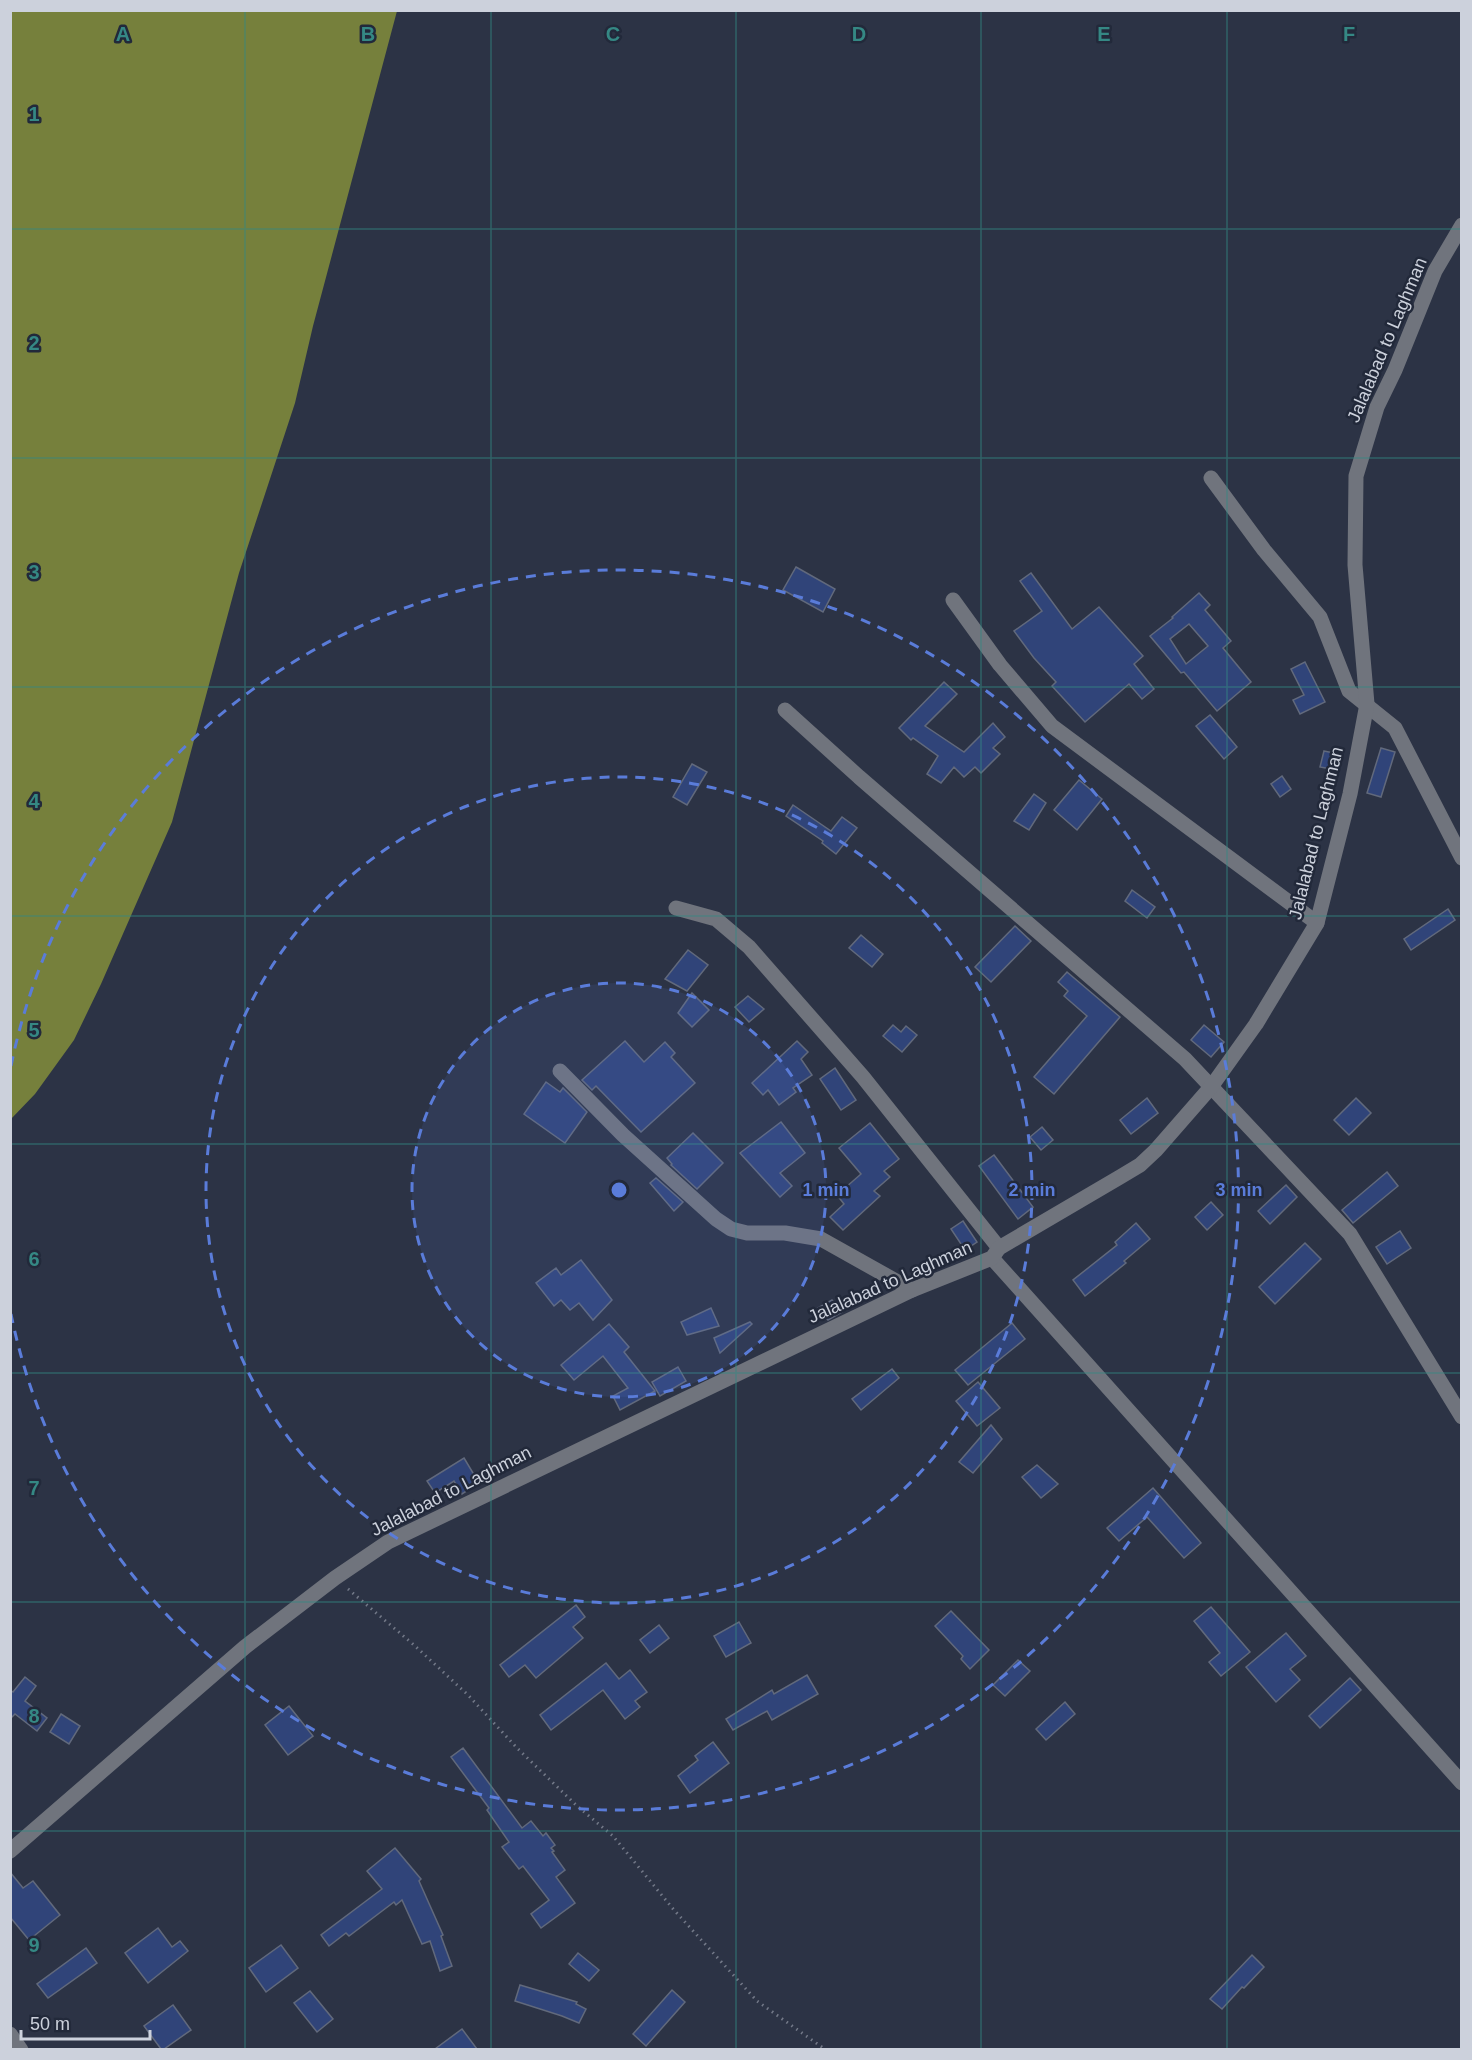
<svg xmlns="http://www.w3.org/2000/svg" width="1472" height="2060" font-family="Helvetica,sans-serif">
  <rect width="100%" height="100%" fill="#2c3345"/>
  <polygon fill="#76803c" points="11,10 397,11 313,326 295,403 239,573 172,822 101,984 74,1040 35,1094 11,1119"/>
  <g fill="#304479" stroke="#61697c" stroke-width="1.5" fill-rule="evenodd">
    <polygon points="796,567 835,589 823,612 783,590"/>
    <polygon points="1031,573 1072,629 1099,607 1143,656 1134,664 1154,689 1142,699 1129,684 1085,722 1052,686 1056,682 1034,658 1014,631 1042,611 1020,581"/>
    <path d="M1199 593 1210 605 1205 610 1231 641 1223 648 1251 682 1217 711 1184 672 1181 673 1150 636 1173 618 1172 617ZM1189 624 1208 646 1186 664 1170 639Z"/>
    <polygon points="1305,662 1325,702 1300,714 1293,700 1304,695 1291,669"/>
    <polygon points="944,682 957,694 925,726 964,752 993,723 1005,737 993,748 1000,754 981,773 975,767 964,777 954,767 941,783 927,774 938,756 913,738 911,740 899,728"/>
    <polygon points="1210,715 1237,747 1224,759 1196,726"/>
    <polygon points="1381,748 1395,752 1381,797 1367,793"/>
    <polygon points="1324,751 1339,754 1336,770 1320,767"/>
    <polygon points="692,764 707,772 687,805 673,797"/>
    <polygon points="1282,776 1291,789 1280,797 1271,784"/>
    <polygon points="1079,780 1102,799 1077,830 1054,810"/>
    <polygon points="1034,794 1046,803 1029,830 1014,821"/>
    <polygon points="793,805 831,831 842,817 857,828 836,854 822,843 823,841 786,816"/>
    <polygon points="1132,890 1155,907 1147,918 1125,901"/>
    <polygon points="1448,909 1455,920 1411,950 1404,939"/>
    <polygon points="1015,926 1031,941 991,982 975,967"/>
    <polygon points="861,935 883,954 872,967 849,948"/>
    <polygon points="688,950 708,965 687,991 665,979"/>
    <polygon points="1067,972 1120,1017 1054,1094 1034,1077 1087,1016 1064,996 1068,991 1058,982"/>
    <polygon points="692,993 709,1010 692,1027 678,1013"/>
    <polygon points="748,996 764,1009 749,1022 735,1007"/>
    <polygon points="893,1025 901,1032 906,1026 917,1035 902,1052 883,1036"/>
    <polygon points="1204,1025 1224,1042 1211,1057 1191,1040"/>
    <polygon points="625,1041 644,1062 665,1042 675,1053 671,1057 695,1083 641,1132 596,1086 592,1090 582,1080"/>
    <polygon points="797,1041 808,1052 801,1059 812,1075 793,1088 796,1092 779,1105 768,1090 763,1095 752,1083"/>
    <polygon points="835,1068 856,1100 841,1110 820,1079"/>
    <polygon points="546,1082 560,1092 563,1088 587,1112 565,1143 524,1114"/>
    <polygon points="1147,1098 1158,1113 1131,1134 1120,1120"/>
    <polygon points="1356,1098 1371,1113 1349,1135 1334,1120"/>
    <polygon points="781,1122 805,1153 780,1173 792,1186 780,1197 740,1153"/>
    <polygon points="870,1123 899,1159 884,1171 890,1177 874,1191 880,1196 843,1230 830,1217 844,1204 837,1195 861,1174 839,1148"/>
    <polygon points="1042,1127 1053,1140 1041,1150 1030,1137"/>
    <polygon points="693,1133 723,1163 697,1189 671,1165 672,1164 667,1158"/>
    <polygon points="994,1155 1033,1207 1018,1219 979,1166"/>
    <polygon points="1387,1172 1398,1186 1353,1223 1342,1210"/>
    <polygon points="656,1178 683,1202 674,1211 650,1183"/>
    <polygon points="1286,1185 1297,1197 1270,1224 1258,1211"/>
    <polygon points="1211,1202 1223,1215 1207,1230 1195,1217"/>
    <polygon points="963,1221 977,1242 965,1250 951,1229"/>
    <polygon points="1136,1223 1150,1239 1124,1261 1126,1263 1085,1296 1073,1280 1117,1245 1115,1242"/>
    <polygon points="1400,1231 1411,1248 1387,1264 1376,1247"/>
    <polygon points="1305,1243 1321,1259 1275,1304 1259,1287"/>
    <polygon points="581,1260 612,1300 593,1320 579,1303 570,1310 561,1300 554,1306 536,1283 556,1268 561,1275"/>
    <polygon points="832,1300 842,1312 828,1320 818,1308"/>
    <polygon points="711,1308 719,1326 687,1335 681,1322"/>
    <polygon points="750,1322 752,1324 720,1353 714,1338"/>
    <polygon points="1012,1323 1025,1339 968,1385 955,1370"/>
    <polygon points="609,1324 629,1347 624,1352 655,1391 620,1410 613,1396 628,1388 603,1356 574,1380 561,1365"/>
    <polygon points="678,1367 686,1381 660,1396 652,1382"/>
    <polygon points="892,1369 899,1378 861,1410 852,1399"/>
    <polygon points="978,1382 1000,1408 977,1426 956,1401"/>
    <polygon points="991,1425 1002,1439 973,1473 959,1462"/>
    <polygon points="464,1458 479,1483 462,1494 454,1481 435,1493 427,1481"/>
    <polygon points="1037,1465 1058,1484 1041,1498 1022,1477"/>
    <polygon points="1153,1488 1201,1543 1184,1558 1147,1517 1119,1541 1107,1528"/>
    <polygon points="576,1605 585,1617 573,1627 583,1638 536,1678 525,1665 509,1677 500,1665"/>
    <polygon points="1211,1607 1250,1652 1221,1676 1209,1662 1220,1653 1194,1621"/>
    <polygon points="951,1611 989,1650 970,1669 961,1659 963,1656 935,1626"/>
    <polygon points="739,1622 751,1643 726,1657 714,1636"/>
    <polygon points="659,1625 669,1638 650,1653 640,1640"/>
    <polygon points="1286,1633 1306,1656 1290,1669 1300,1680 1276,1702 1246,1667"/>
    <polygon points="1018,1660 1030,1671 1005,1696 993,1685"/>
    <polygon points="606,1663 619,1679 630,1670 647,1692 635,1701 640,1707 625,1719 603,1690 551,1730 540,1715"/>
    <polygon points="807,1675 818,1694 772,1720 767,1711 733,1730 726,1719 772,1690 774,1694"/>
    <polygon points="25,1677 36,1686 25,1701 47,1718 37,1731 15,1714 10,1719 10,1690 13,1692"/>
    <polygon points="1350,1678 1361,1690 1320,1728 1309,1716"/>
    <polygon points="1065,1702 1075,1714 1046,1740 1036,1729"/>
    <polygon points="289,1706 313,1736 288,1755 265,1725"/>
    <polygon points="61,1714 80,1726 69,1744 50,1732"/>
    <polygon points="713,1742 729,1763 690,1793 678,1776 698,1760 695,1756"/>
    <polygon points="463,1748 522,1828 531,1821 543,1836 546,1833 555,1845 551,1848 554,1851 552,1852 565,1870 556,1877 575,1903 541,1928 531,1914 549,1900 523,1866 519,1869 502,1847 509,1842 487,1810 489,1808 451,1757"/>
    <polygon points="395,1848 421,1879 419,1881 443,1935 441,1936 452,1966 440,1971 430,1941 422,1944 402,1900 396,1905 394,1902 349,1936 346,1933 329,1946 321,1935 382,1889 367,1871"/>
    <polygon points="10,1872 23,1888 33,1881 60,1915 29,1940 10,1917"/>
    <polygon points="158,1928 172,1947 180,1941 188,1951 148,1983 125,1953"/>
    <polygon points="281,1945 298,1968 266,1992 249,1968"/>
    <polygon points="86,1948 97,1963 48,1998 37,1984"/>
    <polygon points="578,1953 599,1970 589,1981 569,1964"/>
    <polygon points="1252,1955 1264,1967 1244,1988 1242,1987 1222,2009 1210,1999"/>
    <polygon points="520,1985 577,2002 576,2004 586,2009 579,2023 562,2016 515,2001"/>
    <polygon points="672,1990 685,2002 646,2046 633,2034"/>
    <polygon points="310,1991 333,2019 317,2032 294,2003"/>
    <polygon points="173,2005 191,2030 164,2049 161,2049 144,2026"/>
    <polygon points="462,2029 477,2049 435,2049"/>
  </g>
  <g fill="none" stroke-linecap="round" stroke-linejoin="round">
    <polyline stroke="#737988" stroke-width="3" stroke-dasharray="1.5 4.5" stroke-linecap="butt" points="348,1589 414,1645 468,1695 517,1748 577,1806 613,1836 674,1910 757,2001 826,2050"/>
    <g stroke="#70747d" stroke-width="15">
      <polyline points="1211,478 1264,550 1320,617 1349,691 1395,728 1462,858"/>
      <polyline points="953,600 1000,665 1052,726 1317,923"/>
      <polyline points="785,710 859,777 1185,1059 1350,1234 1462,1417"/>
      <polyline points="676,908 716,919 749,947 863,1077 999,1248"/>
      <polyline points="560,1071 623,1135 716,1219 731,1229 747,1233 785,1233 821,1239 912,1290"/>
      <polyline points="992,1258 1462,1783"/>
      <polyline points="10,1851 245,1647 335,1578 388,1542 912,1290 992,1258 999,1248 1120,1177 1140,1165 1156,1150 1211,1087 1256,1024 1317,923 1350,794 1367,704 1355,565 1356,476 1377,407 1395,370 1435,271 1462,225"/>
      <polyline points="10,2034 21,2050"/>
    </g>
  </g>
  <path fill="none" stroke="#358884" stroke-width="1.5" stroke-opacity="0.55" d="M245 10V2050M491 10V2050M736 10V2050M981 10V2050M1227 10V2050M10 229H1462M10 458H1462M10 687H1462M10 916H1462M10 1144H1462M10 1373H1462M10 1602H1462M10 1831H1462"/>
  <circle cx="619" cy="1190" r="207" fill="#5a7cd9" fill-opacity=".12"/>
  <g fill="none" stroke="#5a7cd9" stroke-width="3" stroke-dasharray="10 8">
    <circle cx="619" cy="1190" r="207"/>
    <circle cx="619" cy="1190" r="413"/>
    <path d="M11 1066A620 620 0 1 1 11 1314"/>
  </g>
  <g text-anchor="middle" stroke-width="5" stroke-linejoin="round" paint-order="stroke">
    <g font-size="18" fill="#ccd1dc" stroke="#22293a">
      <text transform="translate(1387 340) rotate(-67)" y="6">Jalalabad to Laghman</text>
      <text transform="translate(1316 833) rotate(-76)" y="6">Jalalabad to Laghman</text>
      <text transform="translate(890 1282) rotate(-24)" y="6">Jalalabad to Laghman</text>
      <text transform="translate(451 1491) rotate(-27)" y="6">Jalalabad to Laghman</text>
    </g>
  </g>
  <g font-size="20" text-anchor="middle" font-weight="bold" fill="#358884" stroke="#22293a" stroke-width="5" stroke-linejoin="round" paint-order="stroke">
    <text x="123" y="41">A</text>
    <text x="368" y="41">B</text>
    <text x="613" y="41">C</text>
    <text x="859" y="41">D</text>
    <text x="1104" y="41">E</text>
    <text x="1349" y="41">F</text>
    <text x="34" y="121">1</text>
    <text x="34" y="350">2</text>
    <text x="34" y="579">3</text>
    <text x="34" y="808">4</text>
    <text x="34" y="1037">5</text>
    <text x="34" y="1266">6</text>
    <text x="34" y="1495">7</text>
    <text x="34" y="1723">8</text>
    <text x="34" y="1952">9</text>
  </g>
  <circle cx="619" cy="1190" r="9" fill="#5a7cd9" stroke="#22293a" stroke-width="3"/>
  <g font-size="18" text-anchor="middle" font-weight="bold" fill="#5a7cd9" stroke="#22293a" stroke-width="5" stroke-linejoin="round" paint-order="stroke">
    <text x="826" y="1196">1 min</text>
    <text x="1032" y="1196">2 min</text>
    <text x="1239" y="1196">3 min</text>
  </g>
  <rect width="1472" height="2060" fill="none" stroke="#ccd1dc" stroke-width="24"/>
  <path d="M21 2030v9h129v-9" fill="none" stroke="#ccd1dc" stroke-width="3"/>
  <text x="30" y="2030" font-size="18" fill="#ccd1dc" stroke="#22293a" stroke-width="4.5" paint-order="stroke">50 m</text>
</svg>
